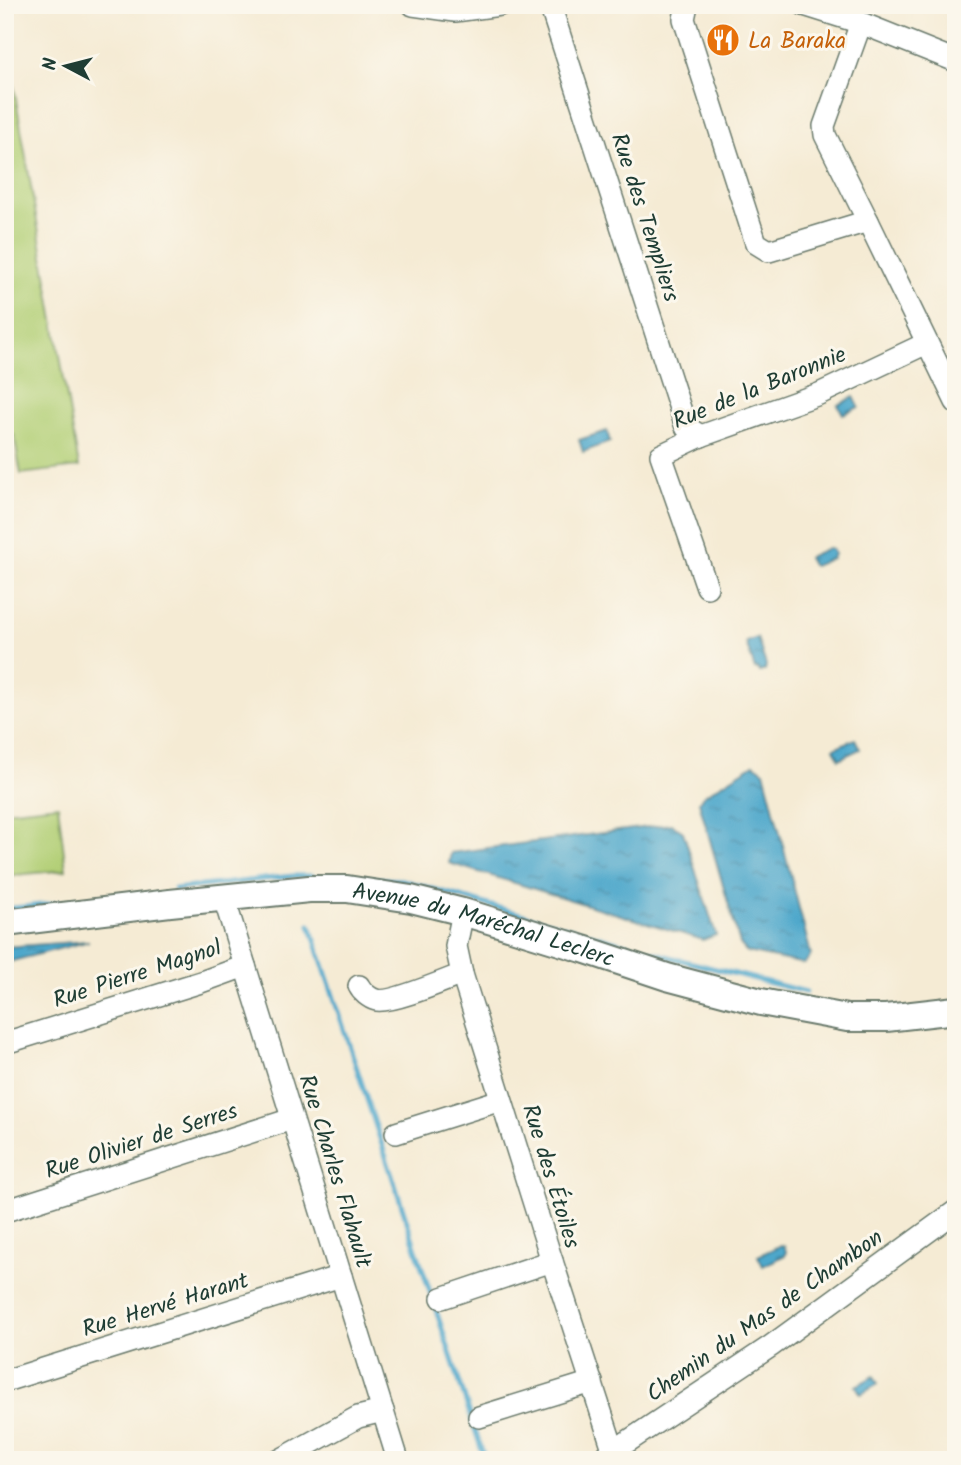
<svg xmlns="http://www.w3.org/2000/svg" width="961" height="1465" font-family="Kalam,sans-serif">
  <defs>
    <pattern id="water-ripples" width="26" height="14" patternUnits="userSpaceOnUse" patternTransform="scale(1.75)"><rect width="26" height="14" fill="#4ea7cb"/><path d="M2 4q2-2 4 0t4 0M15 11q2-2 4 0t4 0" fill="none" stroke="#4089a6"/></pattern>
  </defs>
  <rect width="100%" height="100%" fill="#fbf7ec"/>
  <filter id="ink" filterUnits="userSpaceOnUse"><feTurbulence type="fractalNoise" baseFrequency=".0143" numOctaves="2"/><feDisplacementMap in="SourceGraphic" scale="14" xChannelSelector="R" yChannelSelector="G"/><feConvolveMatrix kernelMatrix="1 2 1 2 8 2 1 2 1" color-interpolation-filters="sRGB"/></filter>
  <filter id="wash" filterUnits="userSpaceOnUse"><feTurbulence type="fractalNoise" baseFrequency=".00686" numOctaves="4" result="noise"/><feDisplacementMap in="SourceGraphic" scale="28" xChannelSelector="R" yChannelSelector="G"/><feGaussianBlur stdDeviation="1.57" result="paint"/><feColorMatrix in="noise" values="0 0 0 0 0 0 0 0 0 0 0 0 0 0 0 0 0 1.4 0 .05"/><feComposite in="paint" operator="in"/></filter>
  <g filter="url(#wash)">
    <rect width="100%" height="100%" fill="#f5ebd4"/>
    <g fill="#b2cf76" stroke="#688655" stroke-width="2">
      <polygon points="5,35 79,467 21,474 14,435 5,436"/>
      <polygon points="58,805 66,870 5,876 5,811"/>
    </g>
    <g fill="url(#water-ripples)" stroke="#367280" stroke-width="2">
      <polygon points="854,397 859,407 843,414 838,405"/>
      <polygon points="607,431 610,442 583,452 579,440"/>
      <polygon points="828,548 832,549 834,554 832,558 814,566 812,565 808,558 810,556"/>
      <polygon points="757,638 766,665 765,670 760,672 757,668 755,669 746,642"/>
      <polygon points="855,739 860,749 839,759 834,748"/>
      <polygon points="754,764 764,771 811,955 804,964 747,952 740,944 699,802 703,796"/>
      <polygon points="671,824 683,832 716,935 703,940 449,863 451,853"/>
      <polygon points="89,941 5,963 5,947"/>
      <polygon points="781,1245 784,1246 786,1251 785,1255 763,1266 758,1256"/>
      <polygon points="874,1376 878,1384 861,1394 856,1386"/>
    </g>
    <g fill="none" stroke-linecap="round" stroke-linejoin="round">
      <g stroke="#4ea7cb" stroke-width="5">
        <polyline points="360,878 402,880 673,958 806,992"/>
        <polyline points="175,889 293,876 312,876"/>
        <polyline points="5,909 106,898"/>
        <polyline points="310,925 485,1460"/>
      </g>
    </g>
  </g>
  <g filter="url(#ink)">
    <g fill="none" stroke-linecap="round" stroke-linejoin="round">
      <defs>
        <g id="minor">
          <polyline points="413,5 455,11 500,5"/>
          <polyline points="550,5 686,427 701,436"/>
          <polyline points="687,5 684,19 756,243 769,251 868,221"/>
          <polyline points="804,5 861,23 956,61"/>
          <polyline points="861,23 824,126 825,135 868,221 956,402"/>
          <polyline points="707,587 661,455 701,436 819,394 927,343"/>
          <polyline points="224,898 398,1460"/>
          <polyline points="463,912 456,946 462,974 552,1261 614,1452"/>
          <path d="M359 986C362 992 369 998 376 1000 390 1004 446 980 462 974"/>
          <polyline points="5,1043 201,982 245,966"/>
          <polyline points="396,1133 501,1100"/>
          <polyline points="5,1211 292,1119"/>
          <polyline points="442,1298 552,1261"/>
          <polyline points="5,1381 341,1276"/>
          <polyline points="479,1417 592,1382"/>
          <polyline points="280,1460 358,1417 383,1411"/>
          <polyline points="600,1460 771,1346 956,1211"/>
        </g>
        <g id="major">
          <path id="s1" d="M5 923 170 903 309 889H347L411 899 463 912 583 949 667 977 761 1002 847 1018H886L956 1010"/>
        </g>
      </defs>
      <use href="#minor" stroke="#6a7a6c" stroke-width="24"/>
      <use href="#major" stroke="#6a7a6c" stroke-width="30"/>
      <use href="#minor" stroke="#fff" stroke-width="21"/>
      <use href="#major" stroke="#fff" stroke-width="26"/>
    </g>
  </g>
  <defs>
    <symbol id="restaurant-disc" viewBox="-11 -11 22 22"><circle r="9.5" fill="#e8710a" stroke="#fbf7ec"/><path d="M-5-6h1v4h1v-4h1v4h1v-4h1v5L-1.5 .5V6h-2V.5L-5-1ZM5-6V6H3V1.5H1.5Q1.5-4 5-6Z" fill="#fff"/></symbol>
  </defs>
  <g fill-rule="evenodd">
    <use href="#restaurant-disc" x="704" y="21" width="38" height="38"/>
  </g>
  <g text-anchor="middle" stroke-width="6" stroke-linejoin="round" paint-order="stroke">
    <g font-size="23" fill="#c56008" stroke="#fbf7ec" text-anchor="start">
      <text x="748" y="48">La Baraka</text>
    </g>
    <g font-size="23" fill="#1f3d34" stroke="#fbf7ec">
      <text transform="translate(646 217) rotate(72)" y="8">Rue des Templiers</text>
      <text transform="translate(759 387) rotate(-22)" y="8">Rue de la Baronnie</text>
      <text dy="8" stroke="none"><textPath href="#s1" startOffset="485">Avenue du Maréchal Leclerc</textPath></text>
      <text transform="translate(137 973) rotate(-18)" y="8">Rue Pierre Magnol</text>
      <text transform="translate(141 1140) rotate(-18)" y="8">Rue Olivier de Serres</text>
      <text transform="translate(336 1171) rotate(73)" y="8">Rue Charles Flahault</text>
      <text transform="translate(552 1176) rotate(73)" y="8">Rue des Étoiles</text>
      <text transform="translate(165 1304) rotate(-17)" y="8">Rue Hervé Harant</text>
      <text transform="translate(764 1315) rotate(-35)" y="8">Chemin du Mas de Chambon</text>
    </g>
  </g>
  <rect width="961" height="1465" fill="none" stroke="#fbf7ec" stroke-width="28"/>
  <g transform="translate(66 66) rotate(277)" stroke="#fbf7ec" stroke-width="5" paint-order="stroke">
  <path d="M0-5L12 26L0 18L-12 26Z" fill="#1f3d34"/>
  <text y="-10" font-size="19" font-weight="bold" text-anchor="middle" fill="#1f3d34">N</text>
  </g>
</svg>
